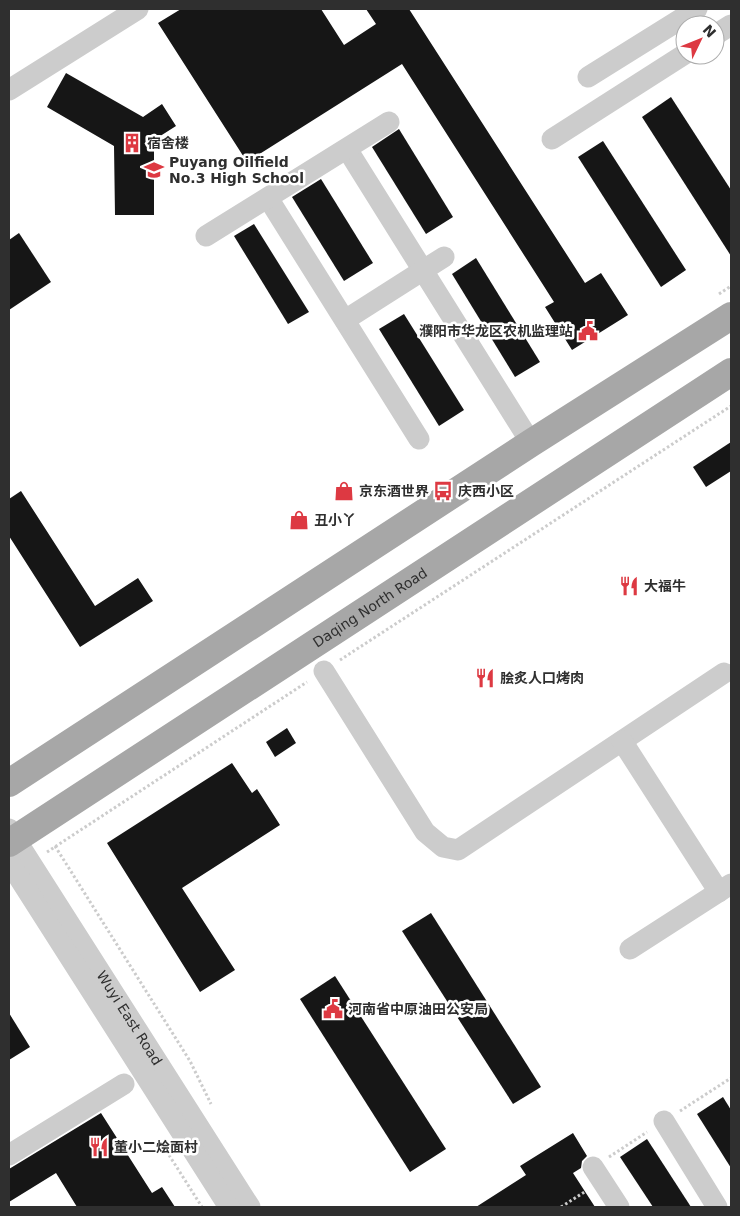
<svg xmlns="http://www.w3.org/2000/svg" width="740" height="1216" font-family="'DejaVu Sans','Noto Sans SC',sans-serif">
  <rect width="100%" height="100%" fill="#fff"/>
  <g fill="#161616">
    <polygon points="181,9 321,9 344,45 376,24 366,9 409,9 585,283 601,273 628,315 572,350 545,307 554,302 402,64 247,162 158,23"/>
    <polygon points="66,73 143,117 162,104 176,126 154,140 154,215 115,215 114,146 47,107"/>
    <polygon points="671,97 731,190 731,256 642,117"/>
    <polygon points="399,129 453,217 426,234 372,147"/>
    <polygon points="603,141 686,270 661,287 578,157"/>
    <polygon points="321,179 373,263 344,281 292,197"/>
    <polygon points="254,224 309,312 288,324 234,236"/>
    <polygon points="19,233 51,282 9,310 9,240"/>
    <polygon points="476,258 540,362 515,377 452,274"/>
    <polygon points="404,314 464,410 439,426 379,329"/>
    <polygon points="731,442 731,471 706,487 693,467"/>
    <polygon points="21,491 95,606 138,578 153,601 80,647 9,536 9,499"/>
    <polygon points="287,728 296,743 275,757 266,742"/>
    <polygon points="232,763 252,793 257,789 280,825 182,888 235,970 200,992 107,843"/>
    <polygon points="431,913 541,1087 513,1104 402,931"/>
    <polygon points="335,976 446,1149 410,1172 300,999"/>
    <polygon points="9,1013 30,1047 9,1060"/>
    <polygon points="723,1097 731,1110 731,1168 697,1114"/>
    <polygon points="101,1113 152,1193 162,1187 175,1207 77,1207 56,1173 9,1202 9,1169"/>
    <polygon points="573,1133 587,1156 582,1161 581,1168 573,1173 595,1207 476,1207 526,1175 520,1166"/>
    <polygon points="647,1139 691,1207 653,1207 620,1157"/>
  </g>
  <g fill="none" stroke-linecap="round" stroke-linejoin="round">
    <g stroke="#ccc" stroke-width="3" stroke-dasharray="2.5 2.5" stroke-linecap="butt">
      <polyline points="719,294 731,286"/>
      <polyline points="340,660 731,406"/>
      <polyline points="55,846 190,1061 211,1104"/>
      <polyline points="47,852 307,682"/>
      <polyline points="680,1111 731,1078"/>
      <polyline points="169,1155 202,1207"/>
      <polyline points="609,1157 647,1132"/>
      <polyline points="561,1207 586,1191"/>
    </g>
    <g stroke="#ccc" stroke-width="21">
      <polyline points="715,35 731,25"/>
      <polyline points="588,77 697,9"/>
      <polyline points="9,90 138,9"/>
      <polyline points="552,139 685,54"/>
      <polyline points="347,149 531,443"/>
      <polyline points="268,198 419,439"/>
      <polyline points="206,236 389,122"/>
      <polyline points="345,320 444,257"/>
      <polyline points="324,671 425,832 443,847 458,850 724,673"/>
      <polyline points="622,741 719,892"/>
      <path id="s1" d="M9 829 250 1207"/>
      <polyline points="9,862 229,1207"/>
      <polyline points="630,949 731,884"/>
      <polyline points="664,1121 717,1207"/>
      <polyline points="9,1155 124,1084"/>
      <polyline points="593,1167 619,1207"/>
    </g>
    <g stroke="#a7a7a7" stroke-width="28">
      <polyline points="9,783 531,443 731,316"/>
      <path id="s2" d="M9 843 731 372"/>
    </g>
  </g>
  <defs>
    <symbol id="building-bare" viewBox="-9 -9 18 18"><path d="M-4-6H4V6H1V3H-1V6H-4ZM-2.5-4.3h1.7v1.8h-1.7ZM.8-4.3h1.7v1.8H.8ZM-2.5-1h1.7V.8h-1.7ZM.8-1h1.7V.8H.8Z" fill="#dd3942" stroke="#fff" stroke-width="2.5" paint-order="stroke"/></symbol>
    <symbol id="school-bare" viewBox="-9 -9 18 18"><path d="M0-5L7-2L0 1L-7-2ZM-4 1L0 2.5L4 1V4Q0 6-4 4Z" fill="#dd3942" stroke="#fff" stroke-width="2.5" paint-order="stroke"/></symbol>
    <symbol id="civic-bare" viewBox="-9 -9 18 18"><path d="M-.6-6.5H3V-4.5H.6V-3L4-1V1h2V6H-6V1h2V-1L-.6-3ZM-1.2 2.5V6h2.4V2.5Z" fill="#dd3942" stroke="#fff" stroke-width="2.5" paint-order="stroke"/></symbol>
    <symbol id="shop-bare" viewBox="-9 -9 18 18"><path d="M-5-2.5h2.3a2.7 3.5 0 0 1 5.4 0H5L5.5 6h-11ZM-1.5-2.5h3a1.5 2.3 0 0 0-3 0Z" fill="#dd3942" stroke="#fff" stroke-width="2.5" paint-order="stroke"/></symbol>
    <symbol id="bus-bare" viewBox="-9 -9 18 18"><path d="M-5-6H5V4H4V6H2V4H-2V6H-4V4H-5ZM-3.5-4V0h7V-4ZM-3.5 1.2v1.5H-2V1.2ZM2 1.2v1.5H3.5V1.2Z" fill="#dd3942" stroke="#fff" stroke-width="2.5" paint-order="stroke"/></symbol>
    <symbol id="restaurant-bare" viewBox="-9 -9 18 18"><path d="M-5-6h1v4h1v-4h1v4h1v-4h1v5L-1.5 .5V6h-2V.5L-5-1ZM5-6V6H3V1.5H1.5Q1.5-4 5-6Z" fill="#dd3942" stroke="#fff" stroke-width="2.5" paint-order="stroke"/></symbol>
  </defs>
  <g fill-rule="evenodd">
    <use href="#building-bare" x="118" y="129" width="28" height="28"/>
    <use href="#school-bare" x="140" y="156" width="28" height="28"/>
    <use href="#civic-bare" x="574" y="317" width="28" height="28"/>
    <use href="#shop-bare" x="330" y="477" width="28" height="28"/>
    <use href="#bus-bare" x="429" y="477" width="28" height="28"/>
    <use href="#shop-bare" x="285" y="506" width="28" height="28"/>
    <use href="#restaurant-bare" x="615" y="572" width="28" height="28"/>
    <use href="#restaurant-bare" x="471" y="664" width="28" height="28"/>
    <use href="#civic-bare" x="319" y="995" width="28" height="28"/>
    <use href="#restaurant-bare" x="85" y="1133" width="28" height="28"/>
  </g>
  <g text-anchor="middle" stroke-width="5" stroke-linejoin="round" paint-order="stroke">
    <g font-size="14" font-weight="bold" fill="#2f2f2f" stroke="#fff" text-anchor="start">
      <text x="147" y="148">宿舍楼</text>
      <text x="169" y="167">Puyang Oilfield<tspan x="169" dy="16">No.3 High School</tspan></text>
      <text x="573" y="336" text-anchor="end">濮阳市华龙区农机监理站</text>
      <text x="359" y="496">京东酒世界</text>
      <text x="458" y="496">庆西小区</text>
      <text x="314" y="525">丑小丫</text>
      <text x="644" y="591">大福牛</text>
      <text x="500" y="683">脍炙人口烤肉</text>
      <text x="348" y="1014">河南省中原油田公安局</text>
      <text x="114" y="1152">董小二烩面村</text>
    </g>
    <g font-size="14" fill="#2f2f2f" stroke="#fff">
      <text dy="5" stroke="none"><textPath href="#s2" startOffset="431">Daqing North Road</textPath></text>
      <text dy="5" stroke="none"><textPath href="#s1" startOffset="224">Wuyi East Road</textPath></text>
    </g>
  </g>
  <rect width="740" height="1216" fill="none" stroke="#2f2f2f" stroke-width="20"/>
  <g transform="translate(700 40) rotate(47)"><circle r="24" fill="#ffffff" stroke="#acacac"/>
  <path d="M0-4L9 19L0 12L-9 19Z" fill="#dd3942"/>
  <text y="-8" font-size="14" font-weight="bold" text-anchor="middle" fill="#2f2f2f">N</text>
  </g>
</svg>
